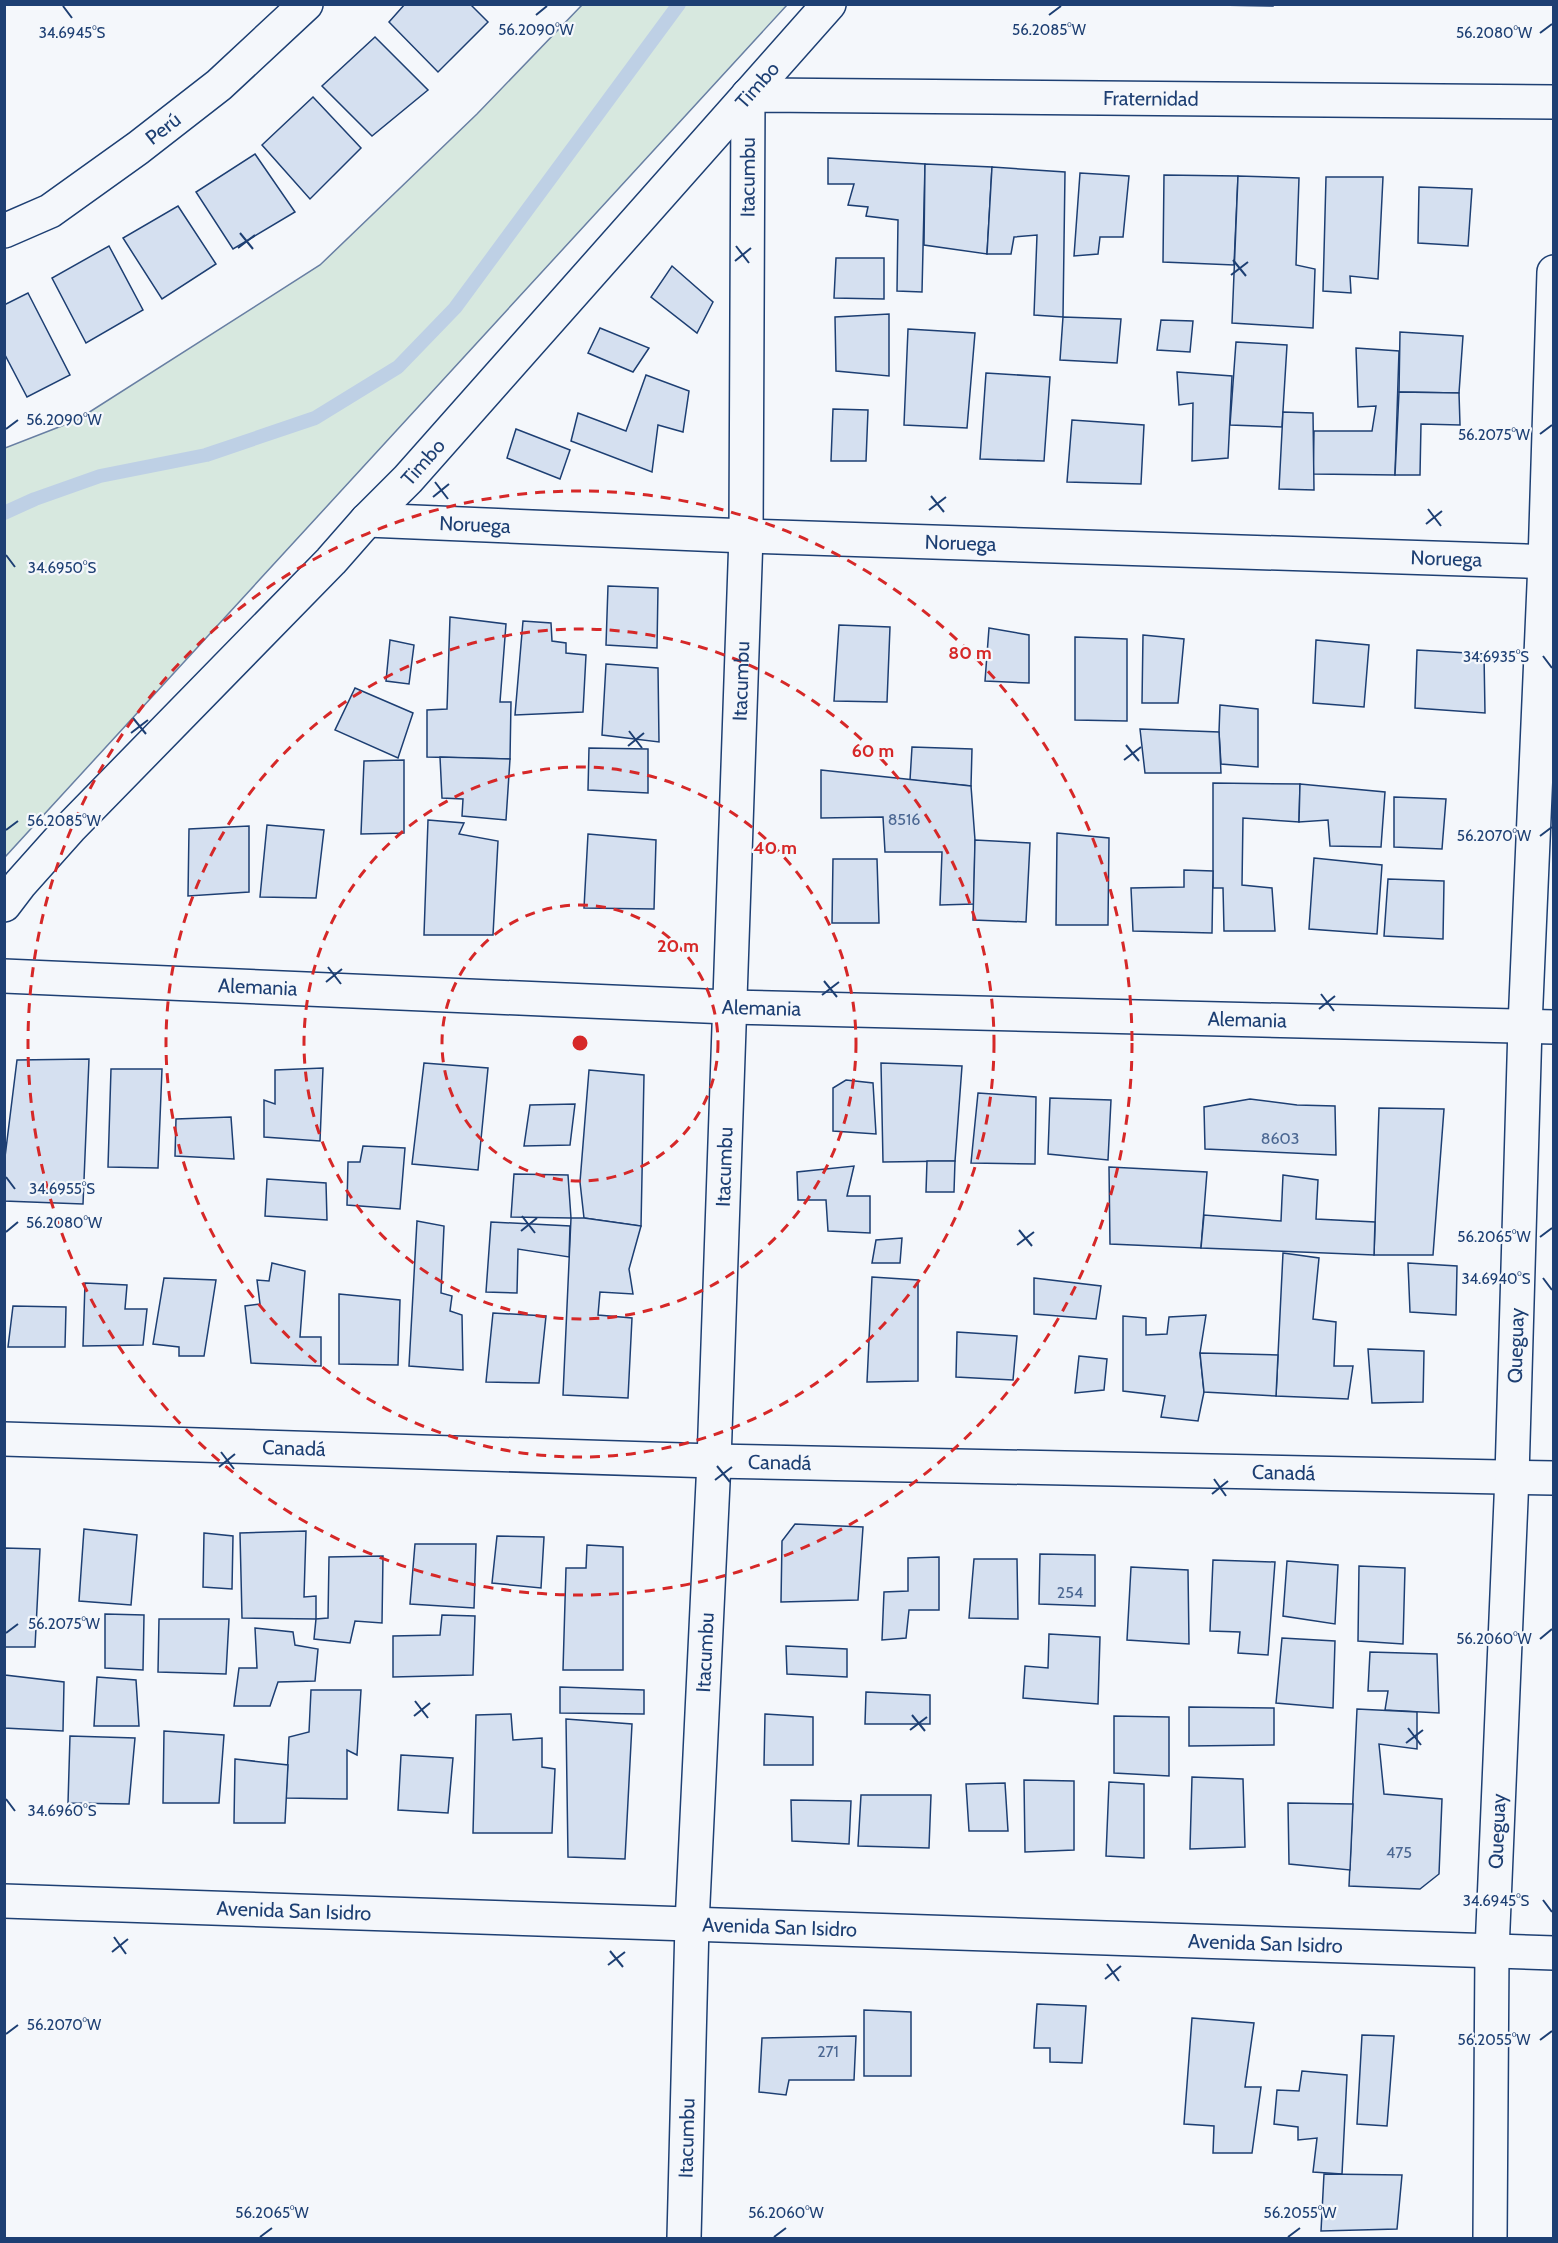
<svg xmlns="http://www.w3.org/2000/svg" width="1558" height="2243" font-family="Cabin,sans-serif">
  <rect width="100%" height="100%" fill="#f4f7fb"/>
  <polygon fill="#d7e8df" stroke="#687fa3" stroke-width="1.5" points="582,5 787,5 5,857 5,448 77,420 320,265 477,114"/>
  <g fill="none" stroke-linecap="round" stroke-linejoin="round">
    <polyline stroke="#bed0e5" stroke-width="14" points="4,513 35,499 100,476 206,455 315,418 398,367 455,308 679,4"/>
  </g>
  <g fill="#d5e0f0" stroke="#1d3f73" stroke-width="1.5">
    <polygon points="405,4 470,4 488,22 438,72 389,22"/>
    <polygon points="1273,4 1273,6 1216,5 1216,4"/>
    <polygon points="375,37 428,90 372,136 322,86"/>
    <polygon points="313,97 361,148 310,199 262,145"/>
    <polygon points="255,154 295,212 233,249 196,192"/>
    <polygon points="828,158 925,164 922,292 897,291 898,220 866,216 868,207 848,205 854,184 828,184"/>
    <polygon points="925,164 992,167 987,254 924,245"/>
    <polygon points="992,167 1065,172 1063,317 1034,315 1037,235 1014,237 1011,254 987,254"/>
    <polygon points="1080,173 1129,176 1123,237 1100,237 1098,254 1074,256"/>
    <polygon points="1164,175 1238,176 1234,265 1163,262"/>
    <polygon points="1238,176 1299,178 1296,265 1315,269 1313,328 1232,323"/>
    <polygon points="1326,177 1383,177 1378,279 1350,276 1351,293 1323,291"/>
    <polygon points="1419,187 1472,189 1468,246 1418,243"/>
    <polygon points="178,206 216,264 162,299 123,238"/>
    <polygon points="109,246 143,310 86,343 52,278"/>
    <polygon points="836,258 884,258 884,299 834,298"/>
    <polygon points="672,266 713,302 697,333 651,297"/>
    <polygon points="28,293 70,375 27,397 4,353 4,305"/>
    <polygon points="889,314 889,376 836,371 835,317"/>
    <polygon points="1063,317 1121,319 1117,363 1060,360"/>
    <polygon points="1161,320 1193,321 1190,352 1157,350"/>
    <polygon points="600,328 649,348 633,372 588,353"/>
    <polygon points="908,329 975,333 967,428 904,425"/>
    <polygon points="1400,332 1463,336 1459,393 1399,392"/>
    <polygon points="1236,342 1287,345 1282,427 1230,425"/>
    <polygon points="1356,348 1399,351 1395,475 1313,474 1314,431 1372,431 1376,406 1358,407"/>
    <polygon points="1177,372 1232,376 1228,458 1192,461 1193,403 1179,405"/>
    <polygon points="986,373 1050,377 1044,461 980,459"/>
    <polygon points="646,375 689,391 683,432 658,425 652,472 571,441 578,413 626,431"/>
    <polygon points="1399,392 1459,393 1460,425 1421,424 1420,475 1395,475"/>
    <polygon points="833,409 868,410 866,461 831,461"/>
    <polygon points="1283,412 1313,413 1314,490 1279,489"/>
    <polygon points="1072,420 1144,425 1141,484 1067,482"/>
    <polygon points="516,429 570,450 560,479 507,458"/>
    <polygon points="608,586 658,588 657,648 606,645"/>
    <polygon points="450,617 506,624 500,702 511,702 510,759 427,757 427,710 447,709"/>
    <polygon points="523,621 551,623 552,641 566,643 566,653 586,655 583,712 515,715"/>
    <polygon points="839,625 890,627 887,702 834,701"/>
    <polygon points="989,628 1029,635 1029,683 985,681"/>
    <polygon points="1143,635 1184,639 1178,703 1142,703"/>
    <polygon points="1075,637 1127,639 1127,721 1075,720"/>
    <polygon points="390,640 414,645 409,684 386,681"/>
    <polygon points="1316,640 1369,645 1364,707 1313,703"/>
    <polygon points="1417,650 1484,654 1485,713 1415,708"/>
    <polygon points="606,664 658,668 659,742 602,735"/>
    <polygon points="355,688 413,713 398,758 335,730"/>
    <polygon points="1220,705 1258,709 1258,767 1221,764 1219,732"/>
    <polygon points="1140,729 1219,732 1221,773 1145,773"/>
    <polygon points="912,747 972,749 971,786 910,780"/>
    <polygon points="589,748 648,749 648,793 588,790"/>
    <polygon points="440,757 510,759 506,820 462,816 463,799 442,798"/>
    <polygon points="404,760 404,833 361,834 364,761"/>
    <polygon points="821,770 971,786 975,840 974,904 940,905 942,852 885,852 883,817 821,818"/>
    <polygon points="1213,783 1300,784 1299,822 1243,818 1242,885 1272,888 1275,931 1224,931 1223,888 1213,888"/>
    <polygon points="1300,784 1385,792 1381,847 1330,846 1328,820 1299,822"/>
    <polygon points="1394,797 1446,799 1442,849 1394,847"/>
    <polygon points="428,820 464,823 459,834 498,841 493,935 424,935"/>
    <polygon points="267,825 324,830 316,898 260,897"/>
    <polygon points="249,826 249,892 188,896 189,829"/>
    <polygon points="1057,833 1109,838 1108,925 1056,925"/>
    <polygon points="588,834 656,840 654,909 584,908"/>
    <polygon points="975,840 1030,843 1026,922 973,920"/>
    <polygon points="1314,858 1382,865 1377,934 1309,929"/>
    <polygon points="833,859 877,859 879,923 832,923"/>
    <polygon points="1184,870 1213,871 1212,933 1133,931 1131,888 1184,887"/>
    <polygon points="1388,879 1444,881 1443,939 1384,936"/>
    <polygon points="89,1059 83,1204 4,1201 4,1165 17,1060"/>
    <polygon points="424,1063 488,1068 478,1170 412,1164"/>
    <polygon points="881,1063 962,1066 955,1161 883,1162"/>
    <polygon points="323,1068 320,1141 264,1137 264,1100 275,1104 275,1070"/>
    <polygon points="111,1069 162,1069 158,1168 108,1167"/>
    <polygon points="589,1070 644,1075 641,1226 584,1218 580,1182"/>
    <polygon points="846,1080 873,1083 876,1134 833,1131 833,1088"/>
    <polygon points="978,1093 1036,1097 1035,1164 971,1163"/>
    <polygon points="1050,1098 1111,1100 1108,1160 1048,1154"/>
    <polygon points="1250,1099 1297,1105 1335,1106 1336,1155 1205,1149 1204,1107"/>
    <polygon points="575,1104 570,1145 524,1146 530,1105"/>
    <polygon points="1379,1108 1444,1109 1433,1255 1374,1255"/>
    <polygon points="231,1117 234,1159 175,1156 176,1119"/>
    <polygon points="363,1146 405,1148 400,1209 347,1205 348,1162 360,1162"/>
    <polygon points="927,1161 955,1161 954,1192 926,1192"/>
    <polygon points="854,1166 847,1196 870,1196 870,1233 828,1231 826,1200 798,1200 797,1172"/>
    <polygon points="1109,1167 1207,1172 1201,1248 1110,1244"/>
    <polygon points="514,1174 568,1175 571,1218 511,1217"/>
    <polygon points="1283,1175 1318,1180 1316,1219 1375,1222 1374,1255 1201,1248 1204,1215 1281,1221"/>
    <polygon points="267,1179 326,1183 327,1220 265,1216"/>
    <polygon points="571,1218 584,1218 641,1226 629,1269 633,1294 600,1292 598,1315 632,1318 628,1398 563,1395"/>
    <polygon points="417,1221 444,1226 441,1293 452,1296 450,1311 462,1315 463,1370 409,1366"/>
    <polygon points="491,1222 570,1226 569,1257 518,1249 517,1293 486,1292"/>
    <polygon points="902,1238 900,1263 872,1263 876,1240"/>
    <polygon points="1283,1253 1319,1258 1313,1319 1336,1322 1334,1366 1353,1366 1348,1399 1276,1396"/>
    <polygon points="272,1263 305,1271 300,1337 321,1337 321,1366 251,1363 245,1306 260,1304 257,1280 269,1281"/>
    <polygon points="1408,1263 1457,1266 1456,1315 1410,1312"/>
    <polygon points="872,1277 918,1280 918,1381 867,1382"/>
    <polygon points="164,1278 216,1280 204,1356 179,1356 179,1347 153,1344"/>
    <polygon points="1034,1278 1101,1286 1096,1319 1034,1314"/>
    <polygon points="85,1283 127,1285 125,1309 147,1309 143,1345 83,1346"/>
    <polygon points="339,1294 400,1300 398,1365 339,1364"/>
    <polygon points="13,1306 66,1307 65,1347 8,1347"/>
    <polygon points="493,1313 546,1316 539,1383 486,1382"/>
    <polygon points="1206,1315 1200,1353 1204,1392 1198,1421 1161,1417 1165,1396 1123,1391 1123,1316 1146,1318 1146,1335 1167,1334 1169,1317"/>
    <polygon points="957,1332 1017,1336 1013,1380 956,1377"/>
    <polygon points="1368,1349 1424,1351 1423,1402 1372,1403"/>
    <polygon points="1200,1353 1278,1355 1276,1396 1204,1392"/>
    <polygon points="1079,1356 1107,1359 1104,1390 1075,1393"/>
    <polygon points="795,1524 863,1527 858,1600 781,1602 782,1541"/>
    <polygon points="84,1529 137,1535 131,1605 79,1601"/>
    <polygon points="306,1531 304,1597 316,1596 316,1619 242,1618 240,1533"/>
    <polygon points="204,1533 233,1536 232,1589 203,1587"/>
    <polygon points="497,1536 544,1537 541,1588 492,1583"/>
    <polygon points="415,1544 476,1544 474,1608 410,1604"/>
    <polygon points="587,1545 623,1547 623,1670 563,1670 566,1568 586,1568"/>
    <polygon points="4,1548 40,1549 35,1647 4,1647"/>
    <polygon points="1040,1554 1095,1555 1095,1606 1039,1604"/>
    <polygon points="383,1556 382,1623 355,1621 350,1643 314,1639 316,1619 328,1618 329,1557"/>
    <polygon points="939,1557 939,1610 909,1610 906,1638 882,1640 884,1592 908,1591 908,1558"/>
    <polygon points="974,1559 1017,1559 1018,1619 969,1618"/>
    <polygon points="1213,1560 1275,1562 1268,1655 1238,1653 1240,1632 1210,1631"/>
    <polygon points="1287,1561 1338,1565 1335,1624 1283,1616"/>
    <polygon points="1359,1566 1405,1568 1403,1644 1358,1641"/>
    <polygon points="1131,1567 1188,1570 1189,1644 1127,1640"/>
    <polygon points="105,1614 144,1615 143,1670 105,1668"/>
    <polygon points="442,1615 475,1616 473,1675 393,1677 393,1636 440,1635"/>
    <polygon points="159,1619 229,1619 226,1674 158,1672"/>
    <polygon points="255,1628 293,1632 295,1645 318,1649 315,1681 278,1682 270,1706 234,1706 239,1668 257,1668"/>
    <polygon points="1049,1634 1100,1637 1098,1704 1023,1698 1025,1666 1048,1668"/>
    <polygon points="1282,1638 1335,1641 1333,1708 1276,1703"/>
    <polygon points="786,1646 847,1649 847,1677 787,1674"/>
    <polygon points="1370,1652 1437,1654 1439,1713 1385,1710 1388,1691 1368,1691"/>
    <polygon points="4,1671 5,1675 64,1682 63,1731 4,1728"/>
    <polygon points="97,1677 136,1680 139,1726 94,1726"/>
    <polygon points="560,1687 644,1690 644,1714 560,1713"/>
    <polygon points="311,1690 361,1690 357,1755 347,1750 347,1799 286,1798 289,1737 309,1732"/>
    <polygon points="866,1692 930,1695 930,1724 865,1724"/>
    <polygon points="1189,1707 1274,1708 1274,1745 1189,1746"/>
    <polygon points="1357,1709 1417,1712 1417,1749 1379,1744 1384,1794 1442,1799 1439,1874 1420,1889 1349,1886"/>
    <polygon points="511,1714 513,1740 542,1738 542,1767 555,1769 552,1833 473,1833 476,1715"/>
    <polygon points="765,1714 813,1717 813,1765 764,1765"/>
    <polygon points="1114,1716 1169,1717 1169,1776 1114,1773"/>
    <polygon points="566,1719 632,1724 625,1859 568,1857"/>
    <polygon points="164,1731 224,1735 219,1803 163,1803"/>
    <polygon points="70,1736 135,1738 129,1804 68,1803"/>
    <polygon points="401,1755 453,1758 448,1813 398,1810"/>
    <polygon points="235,1759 288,1765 285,1823 234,1823"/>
    <polygon points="1192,1777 1243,1779 1245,1847 1190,1849"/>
    <polygon points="1024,1780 1074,1781 1074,1850 1025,1852"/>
    <polygon points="1109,1782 1144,1784 1144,1858 1106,1856"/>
    <polygon points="1005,1783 1008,1831 969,1831 966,1784"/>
    <polygon points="861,1795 931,1795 929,1848 858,1846"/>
    <polygon points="791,1800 851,1801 849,1844 792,1841"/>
    <polygon points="1288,1803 1353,1804 1350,1870 1289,1864"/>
    <polygon points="1037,2004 1086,2006 1082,2063 1050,2062 1050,2048 1034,2048"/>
    <polygon points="864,2010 911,2012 911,2076 864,2076"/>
    <polygon points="1192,2018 1254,2023 1245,2087 1261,2087 1252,2153 1213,2153 1214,2126 1184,2124"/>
    <polygon points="1362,2035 1394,2036 1387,2126 1357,2124"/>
    <polygon points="856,2036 854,2080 789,2080 786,2095 759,2092 762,2038"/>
    <polygon points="1302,2071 1347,2075 1342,2174 1313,2172 1317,2138 1298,2140 1298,2127 1274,2124 1277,2090 1299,2091"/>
    <polygon points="1324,2174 1402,2175 1397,2229 1321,2231"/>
  </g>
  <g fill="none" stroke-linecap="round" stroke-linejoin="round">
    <defs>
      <g id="street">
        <path id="s1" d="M4 231 50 211 138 148 219 85 306 4"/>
        <path id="s2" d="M367 520 746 536 1554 562"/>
        <path id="s3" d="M4 905 20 884 70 828 331 561 367 520 408 479 829 4"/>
        <path id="s4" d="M4 976 728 1007 1554 1027"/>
        <path id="s5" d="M4 1439 714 1461 1554 1478"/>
        <path id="s6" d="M684 2238 692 1924 714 1461 746 536 748 95 1554 102"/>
        <polyline points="1490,2238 1492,1951"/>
      </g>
      <g id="secondary">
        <path id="s7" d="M4 1901 1554 1953"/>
        <path id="s8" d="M1492 1951 1512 1476 1525 1026 1545 562 1554 272"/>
      </g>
    </defs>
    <use href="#street" stroke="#1d3f73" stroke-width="36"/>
    <use href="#secondary" stroke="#1d3f73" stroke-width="36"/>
    <use href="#street" stroke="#f4f7fb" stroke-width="33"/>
    <use href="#secondary" stroke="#f4f7fb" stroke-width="33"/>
  </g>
  <path fill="none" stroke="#1d3f73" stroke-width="2" d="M63 6 72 18M536 15 547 6M1049 15 1061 6M1540 33 1552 24M240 233 253 249M736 246 749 263M238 248 255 235M1233 260 1246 276M735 261 751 248M1231 275 1248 262M6 429 18 420M1540 434 1552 425M435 482 448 499M931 496 944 512M433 497 449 484M1428 509 1441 526M929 510 946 497M1426 524 1442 511M6 555 15 567M1543 656 1552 668M133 718 146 734M629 731 642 748M131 733 148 720M1126 745 1139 761M628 746 644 733M1124 760 1141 747M6 830 18 821M1540 836 1552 827M328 967 341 984M824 981 837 997M326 982 342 969M1321 994 1334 1011M822 995 839 982M1319 1009 1335 996M6 1177 15 1189M522 1216 535 1233M1019 1230 1032 1246M521 1231 537 1218M6 1232 18 1222M1540 1237 1552 1228M1017 1245 1034 1232M1543 1278 1552 1290M221 1452 234 1469M717 1466 730 1482M219 1467 235 1454M1214 1479 1226 1496M715 1480 732 1467M1212 1494 1228 1481M6 1633 18 1624M1540 1639 1552 1629M415 1701 428 1718M912 1715 925 1731M414 1716 430 1703M1408 1728 1421 1745M910 1730 927 1717M1406 1743 1423 1730M6 1799 15 1811M1543 1900 1552 1912M114 1937 126 1954M610 1951 623 1967M112 1952 128 1939M1107 1964 1119 1981M608 1965 625 1952M1105 1979 1121 1966M6 2034 18 2025M1540 2040 1552 2031M260 2237 272 2228M774 2237 786 2228M1288 2237 1300 2228"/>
  <g fill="none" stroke="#d62828" stroke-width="3" stroke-dasharray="10 8">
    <circle cx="580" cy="1043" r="138"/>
    <circle cx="580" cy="1043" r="276"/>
    <circle cx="580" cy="1043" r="414"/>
    <circle cx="580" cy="1043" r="552"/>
  </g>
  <g text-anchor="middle" stroke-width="4.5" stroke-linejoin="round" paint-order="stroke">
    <g font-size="16" fill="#4b6792">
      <text x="904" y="825">8516</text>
      <text x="1280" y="1144">8603</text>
      <text x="1070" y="1598">254</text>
      <text x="1399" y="1858">475</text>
      <text x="828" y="2057">271</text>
    </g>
    <g font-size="20" fill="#1d3f73" stroke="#f4f7fb">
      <text dy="7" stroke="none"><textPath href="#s3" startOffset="1114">Timbo</textPath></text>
      <text dy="7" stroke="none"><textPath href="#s6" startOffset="2547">Fraternidad</textPath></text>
      <text dy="7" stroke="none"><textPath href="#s1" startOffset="190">Perú</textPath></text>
      <text dy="7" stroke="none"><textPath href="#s6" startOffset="2062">Itacumbu</textPath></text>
      <text dy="7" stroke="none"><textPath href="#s3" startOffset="610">Timbo</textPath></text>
      <text dy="7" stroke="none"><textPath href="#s2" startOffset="108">Noruega</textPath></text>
      <text dy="7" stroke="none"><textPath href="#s2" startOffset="594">Noruega</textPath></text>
      <text dy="7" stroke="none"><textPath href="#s2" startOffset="1080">Noruega</textPath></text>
      <text dy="7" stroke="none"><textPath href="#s6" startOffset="1558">Itacumbu</textPath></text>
      <text dy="7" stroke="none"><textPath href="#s4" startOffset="254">Alemania</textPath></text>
      <text dy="7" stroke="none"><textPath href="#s4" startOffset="758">Alemania</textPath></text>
      <text dy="7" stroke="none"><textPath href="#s4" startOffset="1244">Alemania</textPath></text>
      <text dy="7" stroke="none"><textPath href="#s6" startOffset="1072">Itacumbu</textPath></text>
      <text dy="7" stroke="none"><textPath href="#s8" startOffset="606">Queguay</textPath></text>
      <text dy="7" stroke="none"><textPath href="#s5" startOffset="290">Canadá</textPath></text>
      <text dy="7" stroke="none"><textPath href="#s5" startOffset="776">Canadá</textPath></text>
      <text dy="7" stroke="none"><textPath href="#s5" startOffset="1280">Canadá</textPath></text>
      <text dy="7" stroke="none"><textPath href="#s6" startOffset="586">Itacumbu</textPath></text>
      <text dy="7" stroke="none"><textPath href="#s8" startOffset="120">Queguay</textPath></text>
      <text dy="7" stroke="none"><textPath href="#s7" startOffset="290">Avenida San Isidro</textPath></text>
      <text dy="7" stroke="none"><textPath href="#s7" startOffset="776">Avenida San Isidro</textPath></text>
      <text dy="7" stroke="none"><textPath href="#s7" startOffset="1262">Avenida San Isidro</textPath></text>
      <text dy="7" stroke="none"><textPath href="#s6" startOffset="100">Itacumbu</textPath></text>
    </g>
  </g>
  <g font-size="15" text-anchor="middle" fill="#1d3f73" stroke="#f4f7fb" stroke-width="4.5" stroke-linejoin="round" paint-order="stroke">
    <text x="536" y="35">56.2090°W</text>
    <text x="1049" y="35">56.2085°W</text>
    <text x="72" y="38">34.6945°S</text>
    <text x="1494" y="38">56.2080°W</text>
    <text x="64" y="425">56.2090°W</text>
    <text x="1494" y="440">56.2075°W</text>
    <text x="62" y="573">34.6950°S</text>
    <text x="1496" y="662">34.6935°S</text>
    <text x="64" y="826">56.2085°W</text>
    <text x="1494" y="841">56.2070°W</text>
    <text x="62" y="1194">34.6955°S</text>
    <text x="64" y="1228">56.2080°W</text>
    <text x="1494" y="1242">56.2065°W</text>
    <text x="1496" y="1284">34.6940°S</text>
    <text x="64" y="1629">56.2075°W</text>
    <text x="1494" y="1644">56.2060°W</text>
    <text x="62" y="1816">34.6960°S</text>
    <text x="1496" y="1906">34.6945°S</text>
    <text x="64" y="2030">56.2070°W</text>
    <text x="1494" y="2045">56.2055°W</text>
    <text x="272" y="2218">56.2065°W</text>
    <text x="786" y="2218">56.2060°W</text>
    <text x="1300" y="2218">56.2055°W</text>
  </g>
  <circle cx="580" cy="1043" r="9" fill="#d62828" stroke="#f4f7fb" stroke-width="3"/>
  <g font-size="18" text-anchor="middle" font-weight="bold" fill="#d62828" stroke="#f4f7fb" stroke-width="4.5" stroke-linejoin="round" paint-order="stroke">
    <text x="970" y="659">80 m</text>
    <text x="873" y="757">60 m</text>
    <text x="775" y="854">40 m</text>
    <text x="678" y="952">20 m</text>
  </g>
  <rect width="1558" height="2243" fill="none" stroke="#1d3f73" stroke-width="12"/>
</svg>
